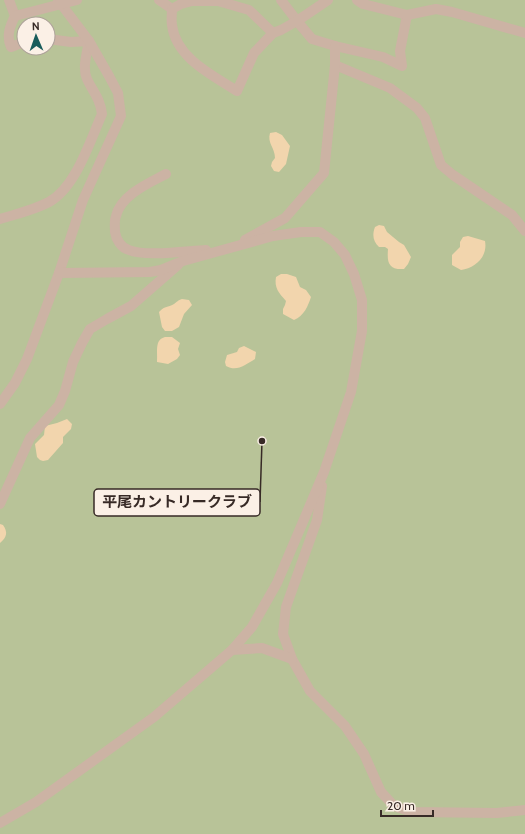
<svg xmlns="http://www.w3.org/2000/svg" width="525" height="834" font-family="Cabin,'Noto Sans JP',sans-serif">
  <rect width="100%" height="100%" fill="#f3e5d9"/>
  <path fill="#b8c398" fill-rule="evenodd" d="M0 0H525V834H0ZM24 24H48V48H24Z"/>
  <g fill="#f2d5ad">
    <path d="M276 132 282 135 290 146 286 164 279 172 274 171 271 166 272 162 275 158C275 148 267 143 270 133Z"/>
    <path d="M379 225 384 226 387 232 399 242 404 245 411 257 408 264 404 269C388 270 387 262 388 249L385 247H379C373 241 372 235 375 227Z"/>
    <path d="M468 236 485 241C488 257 475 268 461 270L452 265V255L460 247V242L463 237Z"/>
    <path d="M281 274H287L296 277 300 287 306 290 311 297C308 306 304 316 294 320L283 314V309L285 305 286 301C279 293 274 288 276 277Z"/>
    <path d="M182 299 189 300 192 305 184 314 179 327 172 331H165L162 327 159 312C166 305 167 308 174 304 177 302 178 300 182 299Z"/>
    <path d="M165 337H172L180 343 178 349 180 355 177 359 168 364 157 362C158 352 154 340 165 337Z"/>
    <path d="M244 346 256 352 255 359C245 365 237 372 226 366L225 362 227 355 237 352 239 348Z"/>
    <polygon points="67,419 72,424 71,429 63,437 63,443 48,460 43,461 40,460 37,457 35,444 44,435 45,426 57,423"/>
    <path d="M0 524 3 525C8 532 7 537 0 543Z"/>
  </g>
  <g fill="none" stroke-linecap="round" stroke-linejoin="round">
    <g stroke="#ccb3a4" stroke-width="10">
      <path d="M9 0 15 16C10 26 6 36 11 47L24 42"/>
      <polyline points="159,0 172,9"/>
      <polyline points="281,0 297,21 312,39 335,46 383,57 402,66 400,51 407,15"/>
      <polyline points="357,0 363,4 407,15 436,9 452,12 525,33"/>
      <path d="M273 33 249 10 218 1H192L181 4 172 9C172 14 171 20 172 25 176 58 212 75 237 91L254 53 273 33 281 30 297 21 328 0"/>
      <polyline points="335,65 390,88 417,108 425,118 441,165 453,175 512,215 525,231"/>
      <path d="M166 174C149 183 121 195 116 216 114 221 115 227 115 232 116 239 121 248 129 250 146 257 186 251 206 250"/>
      <path d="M0 219C16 214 34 210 49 202 76 187 90 141 102 114 100 98 93 92 87 79 82 68 87 53 89 41L71 42 48 39"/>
      <polyline points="245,240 285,218 324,173 335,65 335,46"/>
      <polyline points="0,404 15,383 27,359 59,273 83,200 121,116 118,93 109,76 89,41 58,0"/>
      <polyline points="322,486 317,520 286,607 283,634 292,659 310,691 345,726 364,754 381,792 394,806 412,812 497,813 525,810"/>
      <polyline points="0,504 30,438 59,405 65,391 73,362 82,343 90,329 107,319 131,306 178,265"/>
      <polyline points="232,650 262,648 292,659"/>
      <polyline points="0,823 36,802 154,717 232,650 252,627 277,583 305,517 324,472 351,392 362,331 362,300 354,274 345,255 334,242 320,232 301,232 273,236 183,261 161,270 150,272 59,273"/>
    </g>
    <polyline stroke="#ccb3a4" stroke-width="10" points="15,16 77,0"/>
  </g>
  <path fill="none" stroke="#372a26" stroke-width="1.5" d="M262 441L260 502"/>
  <circle fill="#372a26" stroke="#fbf0e6" stroke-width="1.5" cx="262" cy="441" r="4"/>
  <rect fill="#fbf0e6" stroke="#372a26" stroke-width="1.5" x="94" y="489" width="166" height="27" rx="4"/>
  <g font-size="15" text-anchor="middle" font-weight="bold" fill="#372a26">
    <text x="177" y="507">平尾カントリークラブ</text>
  </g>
  <g transform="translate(36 36) rotate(358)"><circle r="19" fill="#fbf0e6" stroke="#ada199"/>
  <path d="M0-3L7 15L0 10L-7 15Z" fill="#195c5b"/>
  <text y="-6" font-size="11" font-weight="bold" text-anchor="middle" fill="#372a26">N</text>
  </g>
  <path d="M381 810v6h52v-6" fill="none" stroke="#372a26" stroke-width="2"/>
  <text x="387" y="810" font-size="12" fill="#372a26" stroke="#fbf0e6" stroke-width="3" paint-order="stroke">20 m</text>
</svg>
